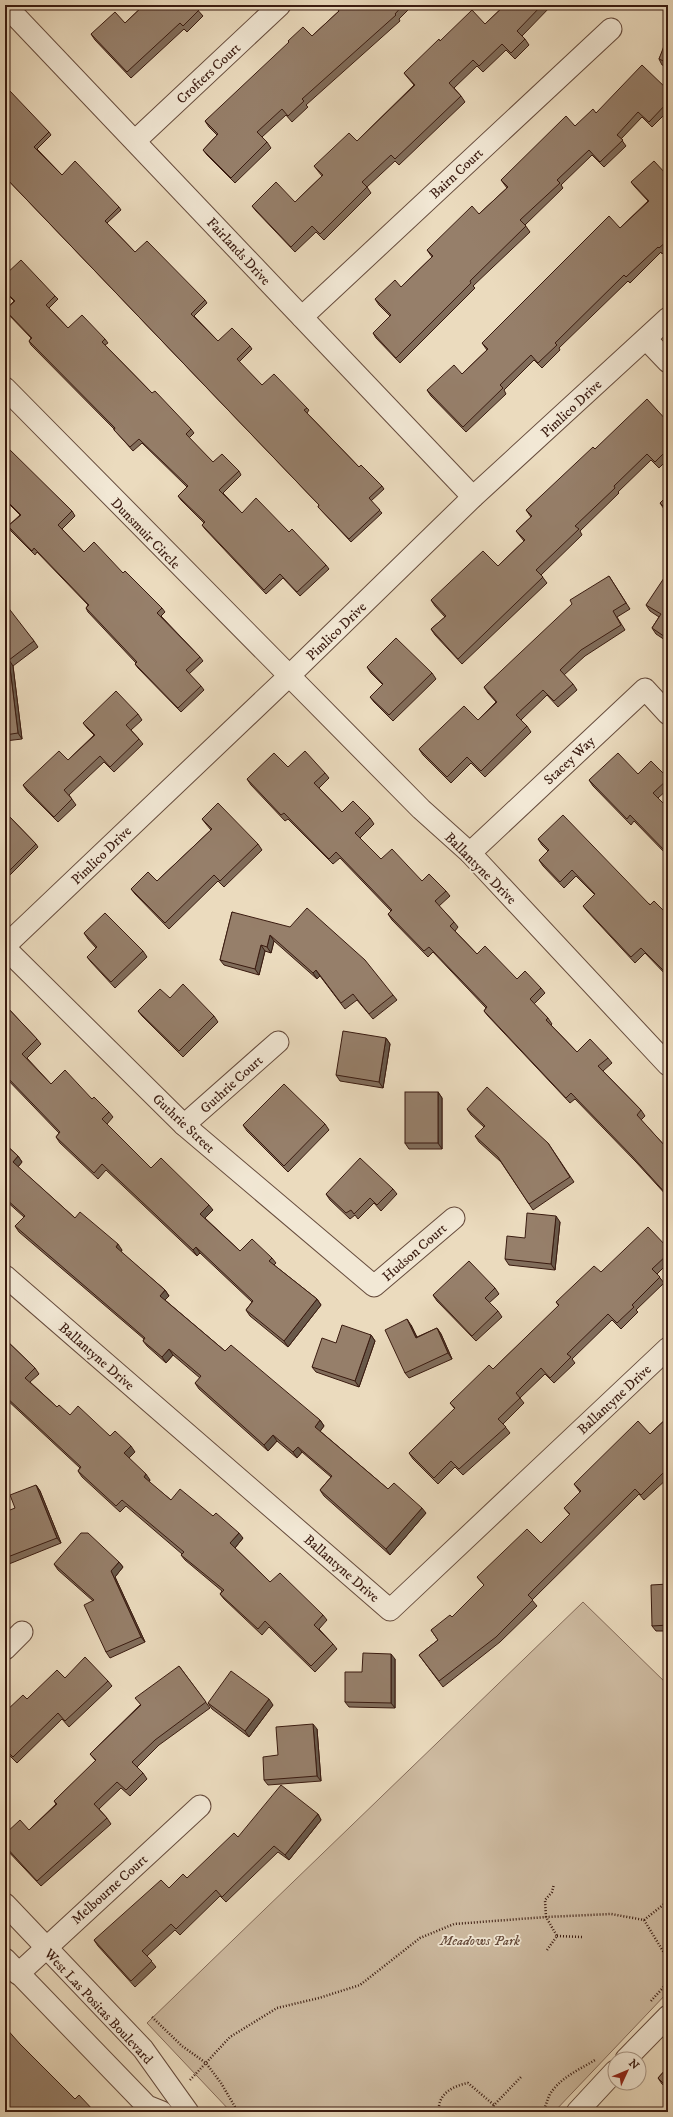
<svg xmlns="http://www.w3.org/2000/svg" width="673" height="2117" font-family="'IM FELL DW Pica',serif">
  <rect width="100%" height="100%" fill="#ebdbbe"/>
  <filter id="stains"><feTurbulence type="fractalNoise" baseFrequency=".005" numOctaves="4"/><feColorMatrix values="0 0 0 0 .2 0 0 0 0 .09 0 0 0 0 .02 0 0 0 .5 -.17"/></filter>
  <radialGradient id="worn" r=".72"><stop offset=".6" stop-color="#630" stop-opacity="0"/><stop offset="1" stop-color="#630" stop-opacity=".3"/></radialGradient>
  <polygon fill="#cdbaa0" stroke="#846a58" points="583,1602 668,1685 668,1992 554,2112 231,2112 147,2023"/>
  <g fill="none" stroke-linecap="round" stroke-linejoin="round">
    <defs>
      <g id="street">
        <polyline points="5,5 473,497"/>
        <polyline points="135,141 280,5"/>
        <polyline points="302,317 611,29"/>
        <polyline points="646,339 668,362"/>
        <polyline points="5,388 421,809 470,853 668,1065"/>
        <polyline points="470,853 645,689 668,714"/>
        <polyline points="5,946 289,676 473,497 668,318"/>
        <polyline points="5,948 184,1125 374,1286 454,1218"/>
        <polyline points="184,1125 278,1042"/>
        <polyline points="5,1276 390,1610 668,1348"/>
        <polyline points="5,1649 22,1632"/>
        <polyline points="5,1904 143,2049 188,2112"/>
        <polyline points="5,1959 147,2106 162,2112"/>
        <polyline points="18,1974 200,1806"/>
        <polyline points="626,2059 668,2016"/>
        <polyline points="577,2112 615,2071"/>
      </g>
    </defs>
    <use href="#street" stroke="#664b3c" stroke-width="23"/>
    <g stroke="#3a1b10" stroke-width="2.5" stroke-dasharray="1 2" stroke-linecap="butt">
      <polyline points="667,1859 668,1862"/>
      <polyline points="644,1920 668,1901"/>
      <polyline points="557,1936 582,1937"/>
      <polyline points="547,1950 557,1936 546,1917 545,1900 552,1892 554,1884"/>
      <polyline points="651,2001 668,1982"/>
      <polyline points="152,2017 182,2046 206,2063 221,2083 238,2112"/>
      <polyline points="190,2080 230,2037 277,2008 319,1998 360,1985 420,1938 454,1924 546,1917 611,1914 644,1920 666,1956 668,1972"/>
      <path d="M439 2112C437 2094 453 2086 468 2083L494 2105"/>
      <polyline points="492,2112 494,2105 521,2077"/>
      <path d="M543 2112C546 2106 547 2100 550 2094 561 2077 579 2070 595 2060"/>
    </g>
    <use href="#street" stroke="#f2e8d5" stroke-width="21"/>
  </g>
  <g fill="#816d5b" stroke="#3a1b10">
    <polygon points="144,5 197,5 195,7 203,16 187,32 184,29 131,78 95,40 91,34 125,23"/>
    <polygon points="341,5 413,5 399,19 400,21 306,105 308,107 292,122 286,115 262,137 267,142 271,148 235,183 207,155 203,150 217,135 209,127 205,121 312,36 339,11 338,9"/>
    <polygon points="505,5 552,5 522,36 525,39 529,45 515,59 506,50 483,72 477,66 454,88 461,96 465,102 399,165 395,161 367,187 371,193 324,240 316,232 295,252 256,211 252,206 295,202 322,176 314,166 357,141 414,85 408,78 404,73 440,41 485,24"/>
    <polygon points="668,39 668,67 662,65 659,59"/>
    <polygon points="668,90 668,111 652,127 642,117 621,139 626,146 604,167 592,155 561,185 563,188 525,225 530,232 473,286 475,288 400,363 376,338 373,333 390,316 379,305 375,299 401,287 432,257 427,250 479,214 507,188 501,180 575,126 596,113"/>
    <polygon points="5,94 49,132 51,135 37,149 62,175 119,207 121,210 107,223 135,252 205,300 207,303 194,316 218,341 250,346 252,349 239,362 262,385 307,408 309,410 307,413 359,467 382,486 384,489 371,501 382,513 351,542 320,509 318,507 319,505 5,177"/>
    <polygon points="668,171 668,248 662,254 661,252 630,283 628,281 559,348 560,350 542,368 534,360 504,390 506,394 466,432 431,396 427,390 462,374 487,350 482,343 620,228 648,201 635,187 631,182 666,174"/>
    <polygon points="5,275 55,296 58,299 49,308 68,328 105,339 108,343 105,345 152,393 191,429 194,433 189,438 213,462 239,471 241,475 223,493 242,513 289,532 326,565 329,569 300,596 283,578 266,594 205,529 202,525 204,523 181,500 178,496 187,487 142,443 133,451 117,433 114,430 114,429 31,345 29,341 31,338 8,314 5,310 14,301 5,292"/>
    <polygon points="668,422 668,459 659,468 651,460 618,492 619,493 580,531 582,535 541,575 547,583 462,664 435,635 431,629 445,617 435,606 431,600 498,566 524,541 516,531 531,517 526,510 595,449"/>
    <polygon points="5,448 72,511 75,516 62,529 84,552 123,573 162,608 165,612 161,616 200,657 203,661 189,674 201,686 204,690 181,712 138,668 135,664 136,663 88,612 86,608 88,605 37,552 35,555 11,531 8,526 20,515 5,500"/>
    <polygon points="668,495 668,513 664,509 660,503"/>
    <polygon points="609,576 630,609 617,617 625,630 585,656 564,675 573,684 577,690 558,707 547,695 521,720 527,726 531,732 485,777 471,763 451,783 423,755 419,749 478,720 496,702 488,693 484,687"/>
    <polygon points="668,581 668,642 656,634 652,628 659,617 650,611 646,605"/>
    <polygon points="5,607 34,641 38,647 13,666 22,739 5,741"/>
    <polygon points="367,667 432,673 436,679 393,721 374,702 370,697 383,685 371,673"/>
    <polygon points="138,714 142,720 131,730 139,739 143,744 114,772 104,762 69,795 76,805 58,822 27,791 23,785 68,760 94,735 87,728 83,723"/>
    <polygon points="288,767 325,773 329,778 319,788 342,812 370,818 374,824 360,838 381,859 422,881 446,891 450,896 439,906 454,922 458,927 455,931 477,954 517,979 541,988 545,993 534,1004 548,1018 552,1024 551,1025 577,1052 608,1058 612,1063 603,1071 641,1110 645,1116 641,1120 665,1146 668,1144 668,1197 636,1162 575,1099 570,1103 488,1016 484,1011 486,1008 433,952 428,957 392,920 388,914 391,911 340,858 333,864 288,819 285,821 251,785 247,779"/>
    <polygon points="668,778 668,789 658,798 668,808 668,856 634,821 631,825 593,786 589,780"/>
    <polygon points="5,812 36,844 38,847 5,880"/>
    <polygon points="202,819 258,844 262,850 224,887 218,881 169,929 135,894 131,889 157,881 211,830 206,824"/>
    <polygon points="538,839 668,915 668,977 645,953 635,963 587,911 583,906 595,895 576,876 564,888 543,866 539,860 548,851 542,845"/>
    <polygon points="232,912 393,995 397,1000 373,1019 357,1000 345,1009 320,976 317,979 274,941 271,953 265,951 259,975 224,965 220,960"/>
    <polygon points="84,933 143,951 147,957 115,988 91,962 87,957 96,948 88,939"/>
    <polygon points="170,998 214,1016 218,1022 183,1057 142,1016 138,1011"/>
    <polygon points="5,1005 37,1039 41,1044 27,1058 51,1084 92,1099 109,1112 113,1117 107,1124 151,1168 213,1210 205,1218 240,1251 272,1258 276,1263 274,1265 317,1299 321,1305 288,1347 250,1316 246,1310 252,1302 200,1253 197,1256 106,1170 98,1179 60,1143 56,1137 59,1133 5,1077"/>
    <polygon points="386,1038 390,1044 383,1088 340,1081 336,1075"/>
    <polygon points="438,1092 442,1098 442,1149 409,1149 405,1143"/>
    <polygon points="467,1109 548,1143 574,1182 533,1210 501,1162 479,1142 475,1136 484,1127 471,1115"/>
    <polygon points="325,1124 329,1130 288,1172 247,1131 243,1125"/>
    <polygon points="5,1144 18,1156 22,1162 18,1167 75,1218 122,1250 121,1252 165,1290 169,1296 165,1300 225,1351 320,1420 324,1426 320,1431 388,1489 426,1513 390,1555 324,1496 320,1490 331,1477 302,1452 297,1458 277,1441 268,1451 199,1389 195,1383 200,1378 173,1355 166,1363 147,1346 143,1341 144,1339 19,1232 15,1226 24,1217 5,1200"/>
    <polygon points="393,1189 397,1194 381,1211 374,1203 358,1219 355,1215 350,1219 330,1200 326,1194"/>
    <polygon points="560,1222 555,1270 509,1265 505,1259"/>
    <polygon points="668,1248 668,1263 657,1274 664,1283 636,1310 638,1312 621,1329 612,1320 572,1359 575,1363 554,1383 545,1374 520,1398 524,1403 503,1424 510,1433 463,1475 455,1467 438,1484 413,1459 409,1453 455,1409 450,1403 493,1369 559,1306 556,1302 601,1272"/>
    <polygon points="495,1288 499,1294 489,1303 498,1311 502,1317 476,1341 437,1301 433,1295"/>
    <polygon points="411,1325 417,1337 437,1328 441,1334 452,1359 409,1378 405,1373"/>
    <polygon points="371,1335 375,1341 359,1387 316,1372 312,1367 336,1343"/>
    <polygon points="5,1339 35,1368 39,1374 30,1382 57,1407 70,1415 110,1436 135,1452 129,1458 150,1480 149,1482 171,1500 213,1516 243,1538 235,1548 270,1582 323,1615 327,1620 319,1629 333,1644 337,1649 315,1672 269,1627 262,1635 224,1599 220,1594 222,1591 185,1560 181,1555 182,1554 126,1506 120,1512 82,1477 78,1471 80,1468 5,1398"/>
    <polygon points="668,1417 668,1478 644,1500 639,1494 532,1600 537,1606 500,1642 443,1687 419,1655 438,1640 431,1630 452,1617 484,1585 477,1577 541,1543 570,1515 564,1508 580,1492 574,1484 650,1434"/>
    <polygon points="36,1485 40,1491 61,1543 9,1564 5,1558 15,1508"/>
    <polygon points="119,1562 123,1567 115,1577 145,1642 110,1658 106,1652 93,1601 58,1570 54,1564"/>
    <polygon points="668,1584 668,1631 656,1631 652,1626"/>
    <polygon points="395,1659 395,1708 349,1707 345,1702 362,1672"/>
    <polygon points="179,1666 210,1708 159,1745 137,1767 143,1773 147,1779 130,1796 121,1788 99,1809 107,1818 111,1824 41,1886 5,1848 5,1834 29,1830 56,1804 54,1801 96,1761 90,1754 140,1705"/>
    <polygon points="65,1678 108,1681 112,1686 69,1727 62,1719 17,1763 8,1754 5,1757 5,1712"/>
    <polygon points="208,1703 273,1705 249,1737 212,1709"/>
    <polygon points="317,1729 321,1781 268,1785 264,1780"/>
    <polygon points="318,1814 321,1820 289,1860 278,1852 226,1902 220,1896 180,1935 175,1930 147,1956 156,1967 135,1987 98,1946 94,1940 169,1888 187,1878 238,1837"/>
    <polygon points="668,2067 668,2089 662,2084 658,2078"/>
  </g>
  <g fill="#69594a" stroke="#3a1b10">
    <polygon points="9,660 13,666 22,739 18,733"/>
    <polygon points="270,935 274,941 271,953 267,947"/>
    <polygon points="261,945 265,951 259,975 255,969"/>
    <polygon points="316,970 320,976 317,979 313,973"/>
    <polygon points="386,1038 390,1044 383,1088 379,1082"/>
    <polygon points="438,1092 442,1098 442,1149 438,1143"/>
    <polygon points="18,1156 22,1162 17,1168 13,1162"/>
    <polygon points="209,1205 213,1210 204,1219 200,1214"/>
    <polygon points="556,1216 560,1222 555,1270 551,1264"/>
    <polygon points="118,1244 122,1250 120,1253 116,1247"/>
    <polygon points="196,1247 200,1253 197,1256 193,1250"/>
    <polygon points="165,1290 169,1296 164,1301 160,1296"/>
    <polygon points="317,1299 321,1305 288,1347 284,1341"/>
    <polygon points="407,1319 411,1325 420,1344 416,1338"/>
    <polygon points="437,1328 441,1334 452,1359 448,1353"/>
    <polygon points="371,1335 375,1341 359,1387 355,1381"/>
    <polygon points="169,1349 173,1355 166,1363 162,1357"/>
    <polygon points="320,1420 324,1426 319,1433 315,1427"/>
    <polygon points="273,1435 277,1441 268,1451 264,1445"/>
    <polygon points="131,1446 135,1452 128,1459 124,1453"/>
    <polygon points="298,1447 302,1452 297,1458 293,1452"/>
    <polygon points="146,1474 150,1480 148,1483 144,1477"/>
    <polygon points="36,1485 40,1491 61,1543 57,1538"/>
    <polygon points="422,1508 426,1513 390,1555 386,1549"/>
    <polygon points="239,1533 243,1538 234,1549 230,1543"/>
    <polygon points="119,1562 123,1567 115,1577 145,1642 141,1637 111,1571"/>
    <polygon points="391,1654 395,1659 395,1708 391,1703"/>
    <polygon points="269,1699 273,1705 249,1737 245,1731"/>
    <polygon points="313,1724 317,1729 321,1781 317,1776"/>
    <polygon points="318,1814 321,1820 289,1860 285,1855"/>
  </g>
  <g fill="#967f6a" stroke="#3a1b10">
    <polygon points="144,5 194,5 199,10 183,26 180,23 127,72 91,34 115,12 125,23"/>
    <polygon points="341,5 403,5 395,14 396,15 302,99 304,101 288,116 282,109 257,132 267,142 231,178 203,150 218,134 205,121 289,42 288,41 303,27 312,36 339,11 338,9"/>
    <polygon points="505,5 542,5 517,31 525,39 511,53 502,44 479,66 473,60 449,83 461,96 395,159 391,155 362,182 367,187 320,234 312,226 291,247 252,206 276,182 295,202 323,175 314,166 349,133 357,141 415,85 404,73 439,39 440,41 472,10 485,24"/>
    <polygon points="667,38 668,39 668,63 659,59"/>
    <polygon points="642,65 668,90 668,102 649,122 638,112 617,135 623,140 600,162 589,150 557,180 560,183 520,220 526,226 470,281 471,283 396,358 373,333 391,315 375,299 395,280 401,287 433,256 427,250 472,206 479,214 508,187 501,180 566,116 575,126 593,109 596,113"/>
    <polygon points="9,90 49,132 34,147 62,175 75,161 119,207 105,221 135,252 147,241 205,300 191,314 218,341 232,328 250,346 237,359 262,385 274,374 307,408 304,410 359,467 361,465 382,486 369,498 380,510 349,539 318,507 319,505 5,177 5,94"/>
    <polygon points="654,161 666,174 668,171 668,240 659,248 658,247 626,277 624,275 555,343 557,345 538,363 531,355 500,385 503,388 463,427 427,390 454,365 462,374 488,349 482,343 609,216 620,228 649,201 631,182"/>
    <polygon points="21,260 55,296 46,305 68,328 82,315 105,339 102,342 152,393 155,391 191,429 186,434 213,462 222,454 239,471 219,490 242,513 256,498 289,532 292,529 326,565 297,592 280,574 264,590 202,525 205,522 178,496 188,486 139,439 130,447 114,430 115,428 29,341 32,338 5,310 15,301 5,291 5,275"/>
    <polygon points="647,399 668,422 668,449 655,462 647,454 614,486 615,488 575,526 579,529 536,570 543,577 458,659 431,629 446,616 431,600 483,551 498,566 525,540 516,531 532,516 526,510 593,447 595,449"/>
    <polygon points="6,446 72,511 58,525 84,552 94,542 123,573 125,571 162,608 157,613 200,657 186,670 201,686 178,708 135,664 137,662 86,608 89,605 34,548 32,551 8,526 21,515 5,499 5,448"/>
    <polygon points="668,495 668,511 660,503"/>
    <polygon points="609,576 626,603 613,611 621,625 581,650 560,670 573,684 554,701 543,690 516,715 527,726 481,771 467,757 447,777 419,749 464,706 478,720 497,702 484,687 572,604 570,600"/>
    <polygon points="664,578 668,581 668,639 652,628 661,614 646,605"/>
    <polygon points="7,606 34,641 9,660 18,733 5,735 5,607"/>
    <polygon points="396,638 432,673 389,715 370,697 383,684 367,667"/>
    <polygon points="116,691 138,714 126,725 139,739 110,767 100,756 64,790 72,799 54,817 23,785 59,751 68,760 95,735 83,723"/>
    <polygon points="305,751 325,773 314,783 342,812 353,801 370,818 355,833 381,859 392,849 422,881 429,874 446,891 435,901 454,922 450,926 477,954 485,946 517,979 525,971 541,988 530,999 548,1018 546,1020 577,1052 590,1039 608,1058 598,1066 641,1110 637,1115 665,1146 668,1144 668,1196 632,1156 571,1093 566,1098 484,1011 487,1007 429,947 424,951 388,914 392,910 336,852 329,859 284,813 281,815 247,779 274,753 288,767"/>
    <polygon points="618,753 638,774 651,761 668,778 668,779 653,793 668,808 668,854 630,815 627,819 589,780"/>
    <polygon points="218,803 258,844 220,881 214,875 165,923 131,889 148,872 157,881 212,829 202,819"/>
    <polygon points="5,812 36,844 5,875"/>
    <polygon points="563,815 650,905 654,901 668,915 668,975 641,948 631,957 583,906 595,894 572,870 560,882 539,860 549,850 538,839"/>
    <polygon points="307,908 365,960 393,995 369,1014 353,994 341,1003 316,970 313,973 270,935 267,947 261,945 255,969 220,960 232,912 290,927"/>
    <polygon points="105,913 143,951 111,982 87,957 97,947 84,933"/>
    <polygon points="183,984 214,1016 179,1051 138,1011 160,989 170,998"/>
    <polygon points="5,1005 37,1039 22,1054 51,1084 65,1070 92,1099 94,1097 109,1112 102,1119 151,1168 161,1158 209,1205 200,1214 240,1251 252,1239 272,1258 269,1261 317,1299 284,1341 246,1310 253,1301 196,1247 193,1250 102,1164 94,1173 56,1137 60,1132 5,1075"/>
    <polygon points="343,1031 386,1038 379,1082 336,1075"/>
    <polygon points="284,1084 325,1124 284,1166 243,1125"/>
    <polygon points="487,1087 548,1143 570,1177 529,1204 498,1157 475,1136 485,1126 467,1109"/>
    <rect x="405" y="1092" width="33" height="51"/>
    <polygon points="5,1144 18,1156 13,1162 75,1218 80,1212 118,1244 116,1247 165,1290 160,1296 225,1351 231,1345 320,1420 315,1427 388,1489 394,1483 422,1508 386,1549 320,1490 332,1476 298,1447 293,1452 273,1435 264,1445 195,1383 201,1376 169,1349 162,1357 143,1341 145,1338 15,1226 25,1216 5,1198"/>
    <polygon points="360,1158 393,1189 377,1205 370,1198 354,1214 351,1210 346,1213 326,1194"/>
    <polygon points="527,1213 556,1216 551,1264 505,1259 507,1236 525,1238"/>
    <polygon points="648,1227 668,1248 668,1254 652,1269 660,1277 632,1305 634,1307 617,1323 608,1314 567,1354 571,1357 550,1378 541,1368 516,1393 520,1398 498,1419 506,1427 459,1469 451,1461 434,1478 409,1453 455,1408 450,1403 489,1365 493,1369 559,1305 556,1302 594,1266 601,1272"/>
    <polygon points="469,1261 495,1288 485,1298 498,1311 472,1336 433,1295"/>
    <polygon points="407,1319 416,1338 437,1328 448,1353 405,1373 385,1330"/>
    <polygon points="342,1325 371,1335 355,1381 312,1367 322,1338 336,1343"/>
    <polygon points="5,1339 35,1368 25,1378 57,1407 59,1405 70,1415 78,1406 110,1436 115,1431 131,1446 124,1453 146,1474 144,1477 171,1500 180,1489 213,1516 216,1513 239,1533 230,1543 270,1582 280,1573 323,1615 314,1625 333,1644 311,1666 265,1621 258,1629 220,1594 224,1590 181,1555 184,1552 122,1500 116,1506 78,1471 81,1467 5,1396"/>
    <polygon points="668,1417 668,1468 641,1495 635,1489 528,1595 533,1600 496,1637 439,1681 419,1655 438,1640 431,1630 450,1615 452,1617 484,1585 477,1577 527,1529 541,1543 570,1514 564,1508 581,1491 574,1484 638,1421 650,1434"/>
    <polygon points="36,1485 57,1538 5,1558 5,1512 15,1508 10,1495"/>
    <polygon points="81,1533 88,1533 119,1562 111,1571 141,1637 106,1652 84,1605 94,1600 54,1564"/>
    <polygon points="668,1584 668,1625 652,1626 651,1585"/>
    <polygon points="363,1653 391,1654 391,1703 345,1702 345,1672 362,1672"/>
    <polygon points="85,1657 108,1681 65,1721 58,1713 13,1757 5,1749 5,1712 23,1695 27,1699 57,1670 65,1678"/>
    <polygon points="179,1666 206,1702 155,1740 132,1762 143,1773 126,1790 117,1782 94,1804 107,1818 37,1881 5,1846 5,1834 20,1820 29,1830 57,1804 54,1801 96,1760 90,1754 141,1705 135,1698"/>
    <polygon points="231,1671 269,1699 245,1731 208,1703"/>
    <polygon points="313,1724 317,1776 264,1780 263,1757 278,1755 276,1727"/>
    <polygon points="281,1785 318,1814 285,1855 274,1846 222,1897 216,1890 176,1929 171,1924 142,1951 152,1961 131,1981 94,1940 161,1880 169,1888 183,1874 187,1878 234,1833 238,1837"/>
    <polygon points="5,2027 20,2044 75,2099 79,2095 95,2112 8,2112 5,2109 5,2094 8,2091 5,2088"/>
    <polygon points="668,2067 668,2088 658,2078"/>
  </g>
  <g text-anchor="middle" stroke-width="3.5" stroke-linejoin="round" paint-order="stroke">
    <g font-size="14" fill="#3a1b10" stroke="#f2e8d5">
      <text transform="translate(208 73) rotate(-43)" y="5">Crofters Court</text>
      <text transform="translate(456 173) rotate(-43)" y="5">Bairn Court</text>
      <text transform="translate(239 251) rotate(47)" y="5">Fairlands Drive</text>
      <text transform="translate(571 408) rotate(-43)" y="5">Pimlico Drive</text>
      <text transform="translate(146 533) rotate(46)" y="5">Dunsmuir Circle</text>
      <text transform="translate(336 631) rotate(-44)" y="5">Pimlico Drive</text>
      <text transform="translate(569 760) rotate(-43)" y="5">Stacey Way</text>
      <text transform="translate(101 855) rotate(-44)" y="5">Pimlico Drive</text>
      <text transform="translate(481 868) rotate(45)" y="5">Ballantyne Drive</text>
      <text transform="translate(231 1084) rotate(-42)" y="5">Guthrie Court</text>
      <text transform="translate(184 1123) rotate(43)" y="5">Guthrie Street</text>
      <text transform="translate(414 1252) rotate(-41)" y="5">Hudson Court</text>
      <text transform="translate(97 1356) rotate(41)" y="5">Ballantyne Drive</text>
      <text transform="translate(614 1399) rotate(-43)" y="5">Ballantyne Drive</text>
      <text transform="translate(342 1568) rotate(41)" y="5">Ballantyne Drive</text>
      <text transform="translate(109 1889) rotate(-42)" y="5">Melbourne Court</text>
      <text transform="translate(99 2006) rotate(47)" y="5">West Las Positas Boulevard</text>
    </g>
    <g font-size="14" font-style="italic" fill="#664b3b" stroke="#f2e8d5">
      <text x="480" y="1945">Meadows Park</text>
    </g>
  </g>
  <rect width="673" height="2117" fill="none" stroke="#ebdbbe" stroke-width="20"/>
  <rect x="6" y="6" width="661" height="2105" fill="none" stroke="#3a1b10" stroke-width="2"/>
  <rect x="10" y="10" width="653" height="2097" fill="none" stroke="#3a1b10"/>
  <g transform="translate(627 2071) rotate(46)"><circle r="19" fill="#f2e8d5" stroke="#a89686"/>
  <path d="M0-3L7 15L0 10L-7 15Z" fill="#8f2418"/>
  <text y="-6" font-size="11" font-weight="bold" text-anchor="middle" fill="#3a1b10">N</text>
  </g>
  <rect width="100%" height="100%" filter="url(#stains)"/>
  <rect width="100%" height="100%" fill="url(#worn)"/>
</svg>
